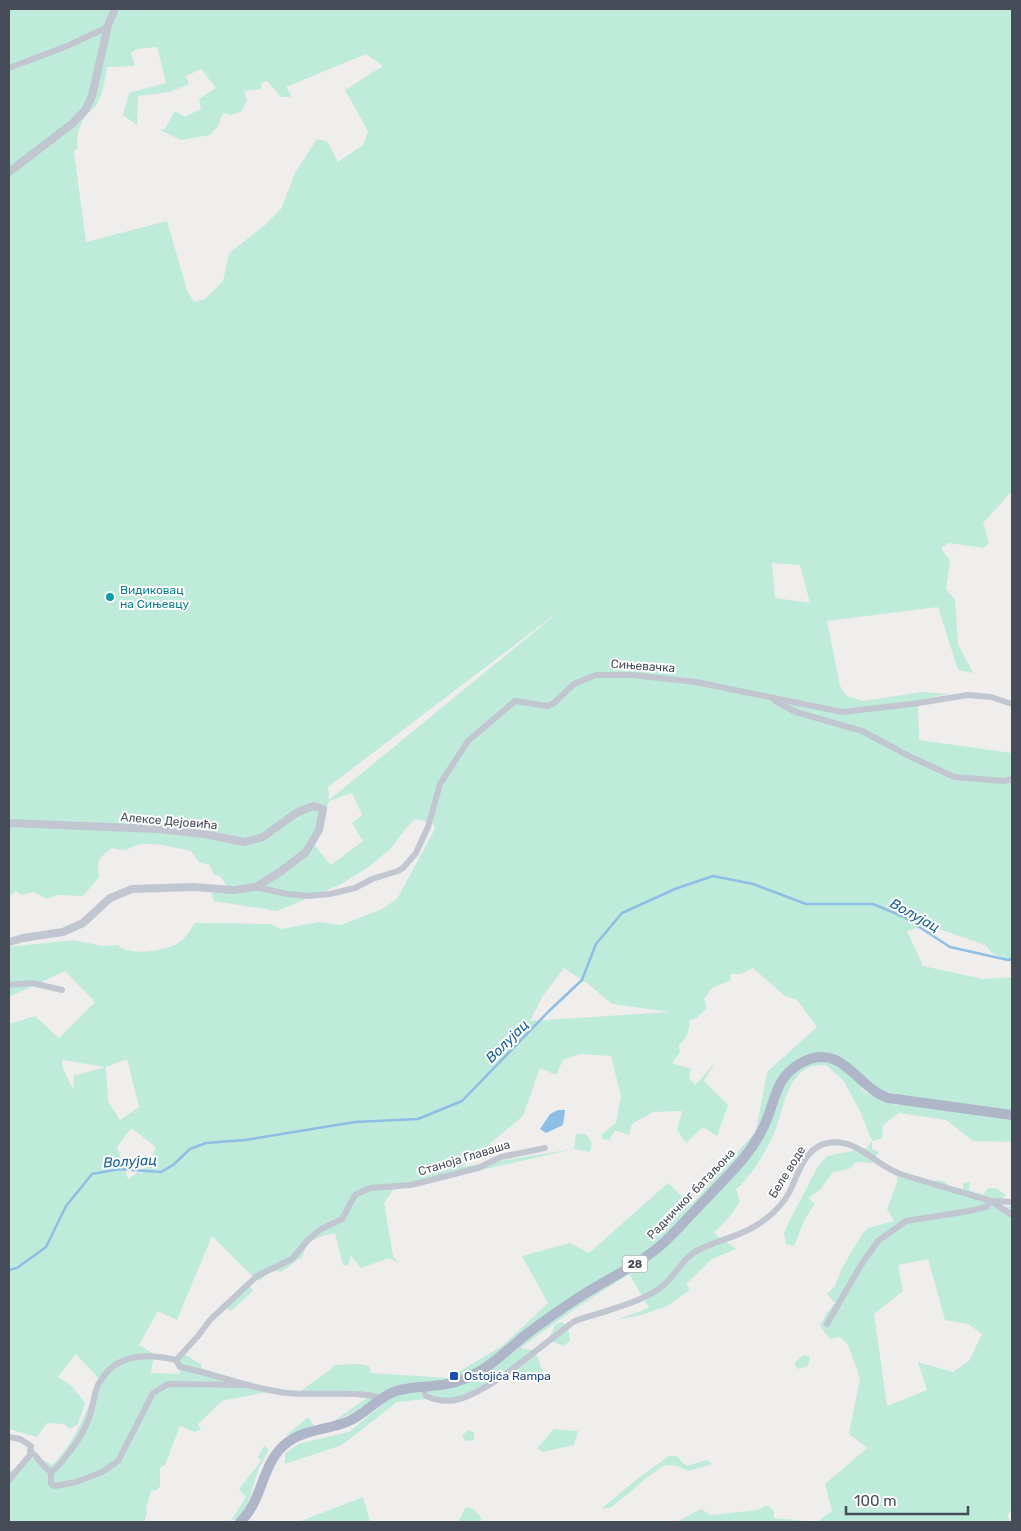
<svg xmlns="http://www.w3.org/2000/svg" width="1021" height="1531" font-family="Rubik,sans-serif">
  <rect width="100%" height="100%" fill="#f0eeed"/>
  <g fill="#beebda" fill-rule="evenodd">
    <path d="M9 9H1012V491L983 523 989 542 984 548 949 543 941 548 950 561 946 589 955 600 958 644 973 673 958 670 938 607 827 621 840 686 847 696 863 701 922 692 949 694 918 700 919 740 1012 753V961L993 954 985 945 928 925 907 931 923 966 983 979 1012 977V1142L973 1141 946 1120 899 1113 883 1125 882 1138 872 1141V1149L879 1152 872 1163 856 1162 849 1169 833 1172 821 1189 808 1198 815 1204 806 1217 794 1246 786 1244 784 1233 790 1220 818 1166 827 1156 867 1148 872 1141 860 1111 843 1080 826 1065C820 1066 811 1065 807 1068 784 1082 783 1114 773 1136 764 1154 751 1177 736 1189L740 1202 730 1216 714 1233 736 1249 712 1259 686 1284 690 1290 667 1306 641 1315 616 1320 649 1308 629 1274 576 1308 520 1348 535 1351 543 1371 537 1375 512 1373 457 1402 426 1399 397 1402 342 1445 285 1464V1453L301 1443 349 1432 382 1405 384 1391 358 1410 331 1423 367 1398 299 1392 331 1369 334 1365 359 1364 369 1366 371 1373 448 1378 502 1346 548 1303 522 1256 570 1243 589 1253 668 1183 691 1205 756 1131 767 1072 817 1027 797 1000 785 996 753 968 741 974H731V980L712 988 704 999 707 1008 698 1017 689 1021C690 1030 687 1039 679 1045L680 1052 672 1063 691 1069 689 1078 695 1085 715 1063 704 1081 728 1105 717 1136 703 1127 686 1143 677 1130 682 1111 653 1112 632 1124 629 1135 615 1130 610 1140 602 1139V1134L616 1123 621 1096 611 1056 580 1054 563 1060 556 1075 540 1068 523 1116 462 1167 574 1149 576 1134H586L592 1143 590 1152 574 1149 393 1190 384 1203 393 1256 399 1263 389 1258 361 1268 351 1256 348 1266 343 1265 335 1233C320 1237 307 1238 303 1256L281 1272C273 1269 266 1273 261 1280H256L212 1236 177 1320 158 1311 139 1345 154 1354 151 1373 180 1374V1359L184 1354 202 1365 201 1368 243 1382 282 1389 222 1401 198 1424 201 1430 194 1432 180 1426 165 1465 160 1468V1486L157 1490 151 1491 146 1508 147 1514 144 1522H9V1471L15 1470 30 1458 43 1460 52 1465C75 1443 88 1409 99 1379L76 1354 58 1377 72 1386 85 1403 78 1424 70 1429 64 1424 47 1423 37 1437 9 1429V1024L35 1016 59 1038 95 1002 65 971 9 997V947L73 940 103 946 118 945C128 957 169 951 181 941 186 937 191 929 195 923L271 924 281 929 319 922 341 925 382 909 397 899 435 829 433 823 415 819 407 827 391 848 370 866 341 884 297 903 277 911 214 901 211 893 253 890 260 891 265 884 227 886 220 876 213 874 210 865 199 862 191 851C175 848 159 843 143 844 128 845 131 854 112 848 98 858 97 860 99 877L83 896 58 895 46 899 34 892 21 895 16 891 9 897ZM157 47 166 83 129 93 123 115 137 125 138 96 170 92 189 84 186 76 201 69 216 88 199 99 201 109 185 117 175 111 165 129 160 130 181 140 210 135 218 126 223 113 231 115 242 111 247 100 244 91 261 89V83L267 81 281 97H290L291 95 286 87 366 54 383 66 345 90 368 131 363 145 338 162 328 142 317 139 296 171 281 209 265 225 229 253 223 281 205 299 194 302 187 290 167 221 86 242 74 152 78 147C75 138 80 125 85 117 88 112 93 110 96 105 103 94 105 80 107 67L135 66 131 53 137 49ZM772 563 800 565 810 603 775 598ZM554 615H555L329 800 328 787ZM352 793 362 815 352 823 363 841 331 865 315 846 329 801ZM564 968 587 983 612 1004 670 1012 530 1021 542 997ZM127 1059 139 1107 120 1120 108 1101 106 1067ZM62 1060 105 1067 74 1076 73 1089 63 1069ZM869 1082 881 1091 895 1094 898 1106 880 1100 860 1089ZM131 1128 156 1147 149 1165 128 1179 117 1147Z"/>
    <path d="M897 1177 932 1183 937 1180 944 1181 948 1186 963 1189V1183L970 1182 969 1190 983 1195 988 1188H996L1006 1195 998 1204 1004 1207 1012 1206V1509L1007 1515 1011 1522H676L701 1509 711 1515 758 1510 765 1506H769L774 1512V1518L817 1522 832 1511 825 1484 867 1448 849 1434 860 1378 848 1345 840 1337 830 1339 820 1326 826 1314 835 1303 827 1294 835 1286 842 1268 862 1234 868 1228 894 1221 887 1209 897 1182ZM928 1259 945 1320 968 1324 982 1334 969 1361 953 1372 918 1362 927 1390 887 1406 874 1314 903 1291 898 1265Z"/>
    <polygon points="250,1286 253,1291 231,1311 226,1308"/>
    <polygon points="561,1322 568,1326 570,1341 563,1346 548,1340 555,1325"/>
    <polygon points="804,1355 810,1357 808,1366 797,1369 794,1363"/>
    <polygon points="308,1417 314,1426 286,1436"/>
    <polygon points="554,1429 578,1431 574,1445 543,1452 537,1448"/>
    <polygon points="468,1430 474,1432 474,1440 465,1441 462,1436"/>
    <path d="M264 1446 269 1449C266 1456 261 1463 258 1471 251 1489 250 1513 230 1522L246 1497 239 1489 261 1461 258 1457Z"/>
    <path d="M669 1456H677L686 1466 707 1460 712 1464 688 1471 678 1466 665 1465C645 1477 629 1494 610 1508H602L636 1480Z"/>
    <polygon points="363,1497 370,1522 301,1522 301,1521"/>
    <polygon points="466,1507 474,1509 482,1519 479,1522 458,1522"/>
  </g>
  <polygon fill="#8ebee5" points="558,1110 565,1110 563,1125 546,1133 540,1129 550,1114"/>
  <g fill="none" stroke-linecap="round" stroke-linejoin="round">
    <polyline stroke="#8ebee5" stroke-width="2.5" points="9,1270 17,1268 46,1247 66,1206 92,1174 120,1169 161,1172 173,1165 190,1149 206,1143 245,1140 355,1122 418,1119 462,1101 549,1011 582,980 596,944 622,913 675,889 713,876 753,884 806,904 873,904 904,917 950,947 1008,960 1012,959"/>
    <g stroke="#c1c6d1" stroke-width="6">
      <polyline points="9,68 67,46 108,27"/>
      <polyline points="775,701 796,712 862,731 909,756 954,777 1004,781 1012,779"/>
      <polyline points="256,887 287,894 308,896 330,894 355,888 372,879 398,871 403,868 416,853 421,842 428,827 440,784 468,741 515,701 548,706 554,703 574,684 596,675 632,675 696,682 842,712 912,704 968,695 991,697 1012,704"/>
      <polyline points="9,985 32,983 62,990"/>
      <polyline points="827,1324 861,1265 878,1241 906,1221 969,1211 986,1207 991,1201 1012,1215"/>
      <polyline points="176,1360 198,1336 210,1320 257,1276 292,1259 308,1240 321,1229 342,1219 355,1195 370,1188 411,1185 478,1168 501,1157 545,1148"/>
      <path d="M176 1360 180 1367C216 1374 251 1389 287 1393 319 1396 352 1390 383 1398"/>
      <path d="M423 1388 426 1396C441 1403 456 1402 470 1395 501 1381 527 1357 554 1337 561 1332 568 1325 575 1321 582 1318 590 1316 597 1314 618 1307 642 1301 660 1288 675 1278 682 1257 700 1249 729 1236 749 1235 774 1212 780 1206 786 1199 790 1191 799 1172 805 1147 828 1143 857 1137 877 1167 903 1175L991 1201 1012 1202"/>
      <polyline points="9,1437 20,1439 31,1446 30,1451"/>
      <polyline points="51,1472 51,1484 55,1486 76,1482 102,1472 118,1461 153,1393 168,1384 247,1385"/>
      <path d="M9 1480 30 1455V1451C39 1457 42 1467 51 1472 58 1468 62 1462 67 1455 77 1443 85 1430 90 1415 93 1406 94 1394 98 1385 115 1353 145 1353 176 1360"/>
    </g>
    <g stroke="#c1c6d1" stroke-width="8">
      <polyline points="9,172 73,123 86,109 92,96 108,25 115,9"/>
      <polyline points="9,823 158,829 204,834 244,842 263,837 296,813 313,806 323,809 319,830 306,852 280,872 256,887 233,890 193,887 132,889 110,898 83,923 63,932 23,938 9,942"/>
    </g>
    <path stroke="#afb6ca" stroke-width="10" d="M240 1522C264 1500 261 1461 288 1442 306 1429 329 1430 349 1421 366 1414 378 1397 396 1391 418 1384 441 1389 464 1379 487 1370 504 1353 523 1337 538 1325 553 1315 569 1304 598 1283 632 1270 660 1246 676 1232 690 1215 705 1200 725 1178 749 1157 762 1130 776 1104 773 1077 803 1062 843 1042 857 1088 888 1098L1012 1115"/>
  </g>
  <circle fill="#0f9aa8" stroke="#fff" stroke-width="2" cx="110" cy="597" r="5"/>
  <rect fill="#1a4fb4" stroke="#fff" stroke-width="2" x="449" y="1371" width="10" height="10" rx="2.5"/>
  <g text-anchor="middle" stroke-width="4" stroke-linejoin="round" paint-order="stroke">
    <rect fill="#fff" stroke="#7e828b" stroke-width="1" x="622.5" y="1255.5" width="25" height="17" rx="4"/>
    <g font-size="11" font-weight="bold" fill="#474c59">
      <text x="635" y="1268">28</text>
    </g>
    <g font-size="12" fill="#0d838f" stroke="#fff" text-anchor="start">
      <text x="120" y="594">Видиковац<tspan x="120" dy="14">на Сињевцу</tspan></text>
    </g>
    <g font-size="12" fill="#474c59" stroke="#fff">
      <text transform="translate(643 666) rotate(4)" y="4">Сињевачка</text>
      <text transform="translate(169 821) rotate(5)" y="4">Алексе Дејовића</text>
      <text transform="translate(464 1158) rotate(-17)" y="4">Станоја Главаша</text>
      <text transform="translate(787 1172) rotate(-58)" y="4">Беле воде</text>
      <text transform="translate(691 1194) rotate(-46)" y="4">Радничког батаљона</text>
    </g>
    <g font-size="12" fill="#164399" stroke="#fff" text-anchor="start">
      <text x="464" y="1380">Ostojića Rampa</text>
    </g>
    <g font-size="14" font-style="italic" fill="#17609c" stroke="#fff">
      <text transform="translate(915 915) rotate(29)" y="5">Волујац</text>
      <text transform="translate(507 1041) rotate(-45)" y="5">Волујац</text>
      <text transform="translate(130 1161) rotate(-3)" y="5">Волујац</text>
    </g>
  </g>
  <rect width="1021" height="1531" fill="none" stroke="#474c59" stroke-width="20"/>
  <path d="M846 1506v8h122v-8" fill="none" stroke="#474c59" stroke-width="2.5"/>
  <text x="854" y="1506" font-size="15" fill="#474c59" stroke="#ffffff" stroke-width="4" paint-order="stroke">100 m</text>
</svg>
